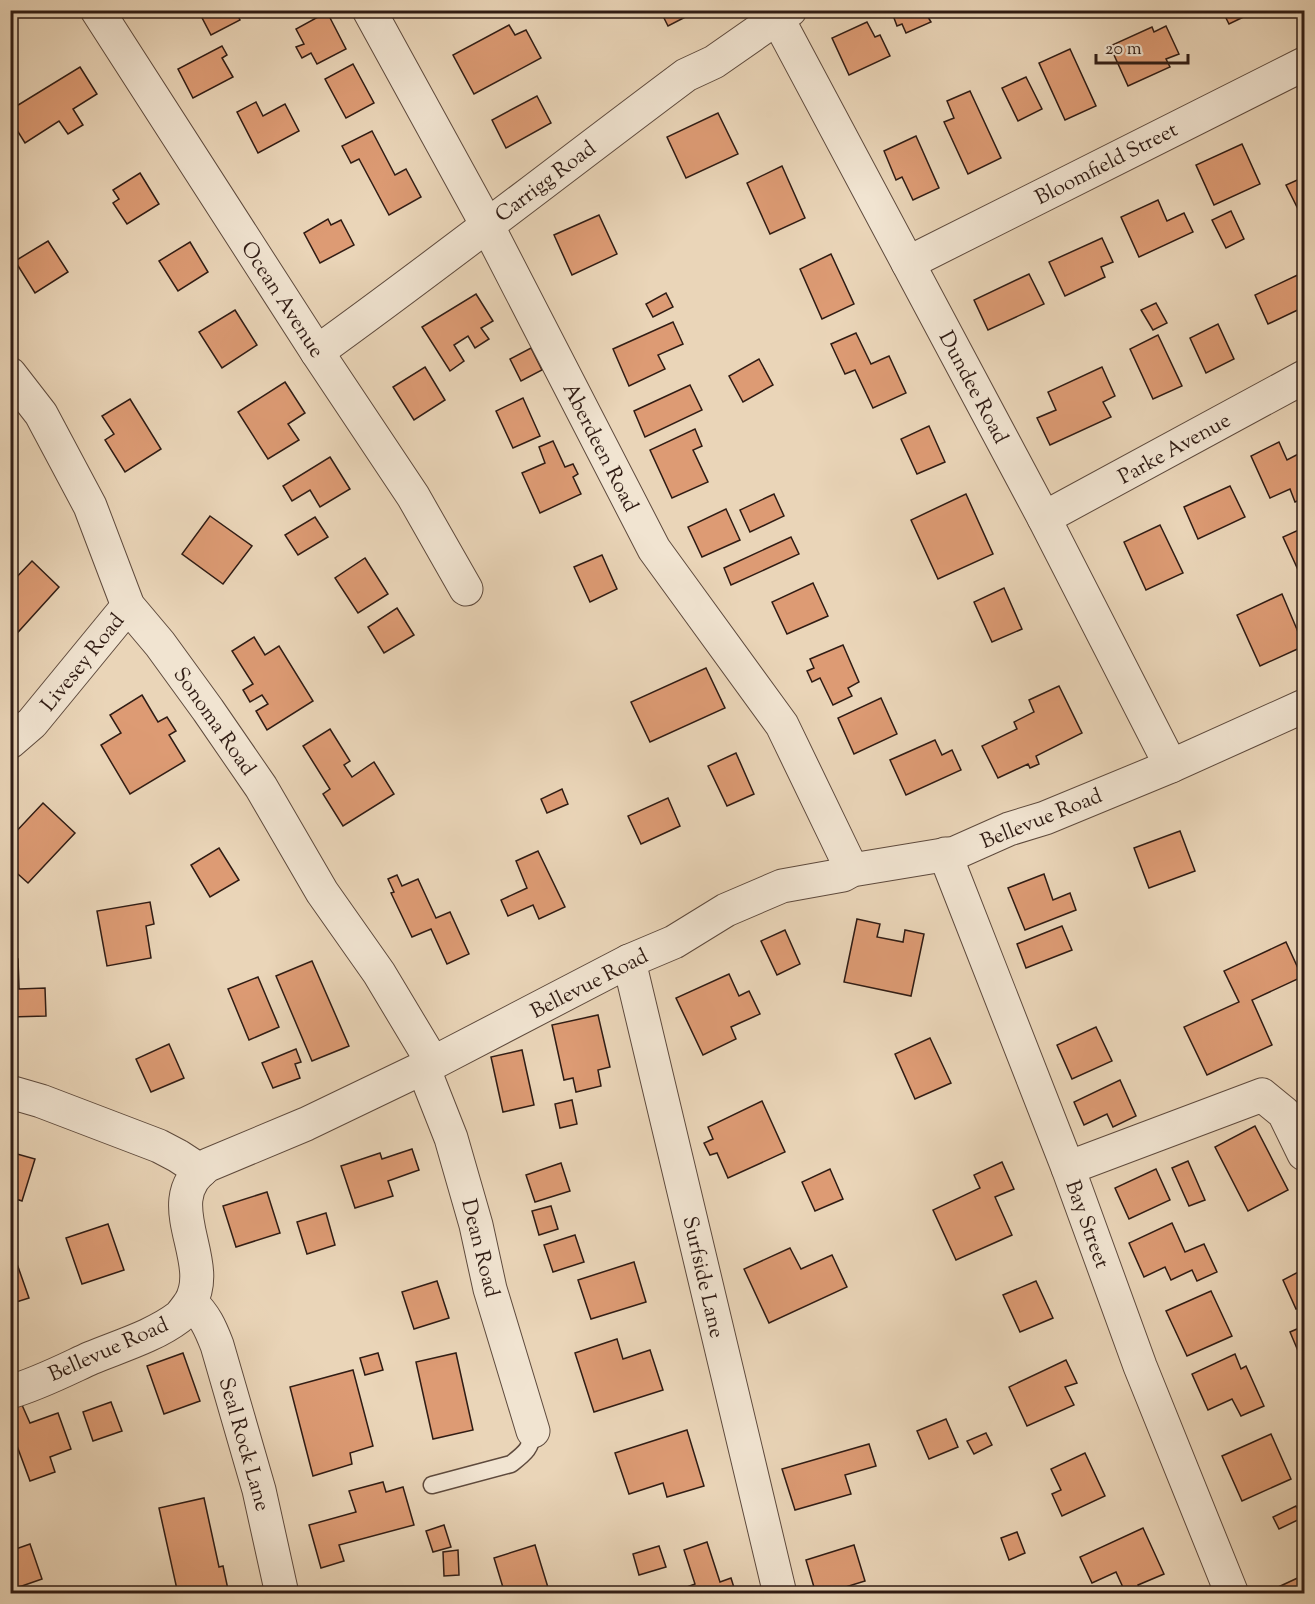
<svg xmlns="http://www.w3.org/2000/svg" width="1315" height="1604" font-family="'Sorts Mill Goudy',serif">
  <rect width="100%" height="100%" fill="#ead5b8"/>
  <filter id="stains"><feTurbulence type="fractalNoise" baseFrequency=".00333" numOctaves="4"/><feColorMatrix values="0 0 0 0 .2 0 0 0 0 .09 0 0 0 0 .02 0 0 0 .5 -.17"/></filter>
  <radialGradient id="worn" r=".72"><stop offset=".6" stop-color="#630" stop-opacity="0"/><stop offset="1" stop-color="#630" stop-opacity=".3"/></radialGradient>
  <g fill="#dd9b74" stroke="#301c14" stroke-width="1.5">
    <polygon points="203,10 235,10 240,20 211,35 199,12"/>
    <polygon points="660,10 699,10 668,26"/>
    <polygon points="891,10 928,10 925,12 931,22 906,33 902,24 897,26"/>
    <polygon points="1222,10 1258,10 1229,24"/>
    <polygon points="327,12 346,49 317,64 311,53 302,58 296,47 304,44 296,29"/>
    <polygon points="867,22 875,37 880,35 890,56 849,75 832,38"/>
    <polygon points="509,25 515,35 526,30 541,58 474,94 453,55"/>
    <polygon points="1166,26 1179,54 1166,59 1170,67 1128,86 1110,46 1152,27 1154,32"/>
    <polygon points="222,46 227,55 222,58 233,77 193,98 178,69"/>
    <polygon points="1070,49 1096,106 1065,120 1039,63"/>
    <polygon points="353,64 374,103 346,118 325,79"/>
    <polygon points="80,67 97,94 73,109 83,125 68,134 59,121 25,143 10,119 10,110"/>
    <polygon points="1026,77 1042,109 1018,121 1002,88"/>
    <polygon points="970,91 1001,158 968,174 944,122 954,118 947,101"/>
    <polygon points="537,96 551,123 506,148 492,120"/>
    <polygon points="256,102 263,116 285,104 299,131 258,153 237,112"/>
    <polygon points="718,113 738,154 686,178 667,137"/>
    <polygon points="372,131 395,175 406,169 421,197 389,215 359,159 351,163 342,146"/>
    <polygon points="916,136 939,188 913,200 902,177 896,180 884,151"/>
    <polygon points="1242,144 1260,184 1214,205 1196,165"/>
    <polygon points="782,166 805,218 770,234 747,183"/>
    <polygon points="140,173 159,204 127,224 113,203 119,199 113,190"/>
    <polygon points="1304,177 1304,206 1298,209 1286,185"/>
    <polygon points="1158,200 1167,221 1184,213 1193,232 1139,257 1121,217"/>
    <polygon points="1231,211 1244,239 1226,248 1212,220"/>
    <polygon points="599,215 617,254 572,275 554,235"/>
    <polygon points="328,219 331,225 341,220 354,245 320,263 304,233"/>
    <polygon points="1102,238 1113,262 1101,267 1105,277 1065,296 1049,262"/>
    <polygon points="48,241 68,272 35,293 15,261"/>
    <polygon points="190,242 208,272 178,291 159,261"/>
    <polygon points="831,254 854,304 822,319 800,269"/>
    <polygon points="1304,272 1304,307 1268,324 1255,295"/>
    <polygon points="1029,274 1044,304 988,330 974,300"/>
    <polygon points="666,293 673,307 653,317 646,304"/>
    <polygon points="476,294 493,321 481,328 489,339 475,348 468,336 454,345 464,361 450,371 422,327"/>
    <polygon points="1156,303 1167,323 1153,330 1141,310"/>
    <polygon points="235,310 257,345 222,368 199,332"/>
    <polygon points="673,322 683,344 658,355 665,369 629,386 613,349"/>
    <polygon points="1218,324 1234,359 1206,373 1190,338"/>
    <polygon points="856,333 871,364 889,356 906,393 873,408 855,370 845,374 831,344"/>
    <polygon points="1158,335 1182,386 1153,399 1130,349"/>
    <polygon points="531,348 542,370 521,381 510,359"/>
    <polygon points="759,359 773,385 743,402 729,376"/>
    <polygon points="425,367 445,400 414,420 393,387"/>
    <polygon points="1102,367 1115,396 1103,402 1111,417 1050,445 1037,418 1056,410 1048,392"/>
    <polygon points="285,382 305,413 288,424 299,440 268,459 238,412"/>
    <polygon points="690,385 702,410 645,437 634,411"/>
    <polygon points="523,398 540,436 513,448 496,411"/>
    <polygon points="130,399 161,449 125,472 105,440 114,434 102,416"/>
    <polygon points="929,426 945,462 917,474 901,439"/>
    <polygon points="695,429 702,446 693,450 708,482 672,498 650,450"/>
    <polygon points="553,441 565,467 573,464 578,474 573,477 581,494 540,513 522,473 545,463 539,447"/>
    <polygon points="1279,442 1287,460 1304,451 1304,498 1295,502 1290,489 1270,498 1251,456"/>
    <polygon points="330,457 350,489 320,507 310,490 292,501 283,486"/>
    <polygon points="1230,486 1245,517 1198,539 1184,507"/>
    <polygon points="774,494 784,516 750,532 740,510"/>
    <polygon points="966,494 993,554 938,579 911,520"/>
    <polygon points="726,509 740,540 702,557 688,527"/>
    <polygon points="210,516 252,546 223,584 182,554"/>
    <polygon points="315,517 328,537 298,555 285,535"/>
    <polygon points="1160,525 1183,573 1146,590 1124,542"/>
    <polygon points="1303,528 1304,531 1304,569 1299,572 1283,537"/>
    <polygon points="791,537 799,554 731,585 724,568"/>
    <polygon points="602,555 617,589 590,602 574,567"/>
    <polygon points="365,558 388,594 358,613 335,578"/>
    <polygon points="32,561 59,587 10,641 10,584"/>
    <polygon points="813,583 828,616 787,634 772,602"/>
    <polygon points="1004,588 1022,629 992,642 974,602"/>
    <polygon points="1282,594 1304,646 1260,666 1237,615"/>
    <polygon points="397,608 414,635 384,653 368,627"/>
    <polygon points="254,637 265,655 279,646 313,701 267,730 256,711 268,704 262,695 250,702 243,690 253,684 232,651"/>
    <polygon points="843,645 859,682 848,688 852,696 833,705 820,678 812,682 807,671 814,668 810,659"/>
    <polygon points="706,668 725,708 650,742 631,702"/>
    <polygon points="1059,686 1082,733 1036,756 1039,764 1030,768 1028,764 998,778 982,746 1017,729 1014,722 1034,712 1029,700"/>
    <polygon points="142,695 158,722 167,717 176,731 169,735 185,761 130,794 101,745 121,733 110,715"/>
    <polygon points="881,698 897,734 854,754 838,718"/>
    <polygon points="330,729 350,761 344,765 352,777 374,762 394,794 343,826 323,794 330,789 303,746"/>
    <polygon points="935,740 942,755 952,750 961,770 906,795 890,760"/>
    <polygon points="736,753 754,794 727,806 708,766"/>
    <polygon points="562,789 568,804 547,813 541,799"/>
    <polygon points="668,798 680,826 641,844 628,816"/>
    <polygon points="43,803 75,833 28,883 10,867 10,838"/>
    <polygon points="1180,831 1195,871 1149,888 1134,848"/>
    <polygon points="219,848 239,880 210,897 191,865"/>
    <polygon points="538,851 565,907 539,919 533,905 508,916 501,900 527,888 516,861"/>
    <polygon points="1044,874 1053,900 1070,893 1076,910 1025,930 1008,888"/>
    <polygon points="397,875 402,886 418,879 436,918 450,912 469,954 447,964 431,929 412,937 391,893 394,892 388,879"/>
    <polygon points="150,902 154,924 146,926 151,958 107,966 97,911"/>
    <polygon points="857,919 880,924 877,937 903,942 905,930 924,934 911,996 844,982"/>
    <polygon points="1062,926 1072,950 1026,968 1017,944"/>
    <polygon points="785,930 800,964 777,975 761,941"/>
    <polygon points="1286,942 1302,977 1252,1000 1272,1045 1207,1075 1184,1027 1239,1002 1224,971"/>
    <polygon points="10,959 18,959 19,989 45,988 46,1016 10,1017"/>
    <polygon points="312,961 349,1046 312,1061 276,976"/>
    <polygon points="729,974 739,996 749,991 760,1014 731,1027 736,1039 703,1055 676,998"/>
    <polygon points="258,977 279,1027 249,1040 228,989"/>
    <polygon points="598,1015 610,1067 598,1070 601,1086 576,1092 573,1078 564,1080 552,1025"/>
    <polygon points="1096,1027 1112,1061 1072,1079 1057,1045"/>
    <polygon points="930,1038 951,1083 915,1099 895,1054"/>
    <polygon points="169,1044 184,1078 151,1092 136,1059"/>
    <polygon points="296,1049 301,1062 295,1064 300,1078 273,1088 262,1063"/>
    <polygon points="522,1050 534,1105 503,1112 491,1057"/>
    <polygon points="1120,1080 1136,1116 1113,1127 1107,1114 1084,1125 1074,1102"/>
    <polygon points="572,1100 577,1124 560,1128 555,1104"/>
    <polygon points="762,1101 785,1152 728,1178 717,1153 710,1155 704,1143 713,1139 708,1127"/>
    <polygon points="1255,1126 1288,1190 1248,1211 1215,1147"/>
    <polygon points="412,1149 419,1170 388,1181 393,1196 355,1208 341,1166 380,1153 382,1159"/>
    <polygon points="10,1152 35,1159 22,1201 10,1197"/>
    <polygon points="1188,1161 1205,1200 1189,1206 1172,1168"/>
    <polygon points="1002,1162 1014,1189 995,1197 1012,1235 956,1260 933,1210 980,1188 974,1175"/>
    <polygon points="561,1163 570,1191 535,1202 526,1175"/>
    <polygon points="830,1169 843,1199 815,1211 802,1182"/>
    <polygon points="1156,1169 1170,1200 1129,1219 1115,1188"/>
    <polygon points="267,1192 280,1233 236,1247 223,1206"/>
    <polygon points="551,1206 558,1229 539,1235 532,1211"/>
    <polygon points="326,1213 335,1245 307,1254 297,1222"/>
    <polygon points="1172,1223 1185,1252 1204,1244 1217,1272 1197,1281 1192,1270 1171,1280 1165,1267 1144,1277 1129,1243"/>
    <polygon points="108,1224 124,1270 82,1284 66,1238"/>
    <polygon points="575,1235 584,1262 553,1272 544,1245"/>
    <polygon points="790,1248 801,1269 832,1255 847,1287 769,1323 744,1269"/>
    <polygon points="16,1261 29,1298 10,1304 10,1262"/>
    <polygon points="634,1262 646,1302 591,1319 578,1280"/>
    <polygon points="1304,1269 1304,1306 1296,1309 1283,1280"/>
    <polygon points="437,1281 449,1318 414,1329 402,1292"/>
    <polygon points="1036,1281 1053,1318 1020,1332 1003,1295"/>
    <polygon points="1211,1291 1232,1336 1187,1356 1166,1311"/>
    <polygon points="1304,1326 1304,1365 1290,1332"/>
    <polygon points="617,1339 623,1359 650,1350 663,1390 594,1412 575,1353"/>
    <polygon points="183,1353 200,1401 164,1414 147,1366"/>
    <polygon points="378,1353 383,1370 365,1375 360,1358"/>
    <polygon points="456,1353 473,1430 433,1439 416,1362"/>
    <polygon points="1235,1354 1241,1369 1246,1366 1264,1406 1241,1416 1232,1399 1208,1410 1192,1374"/>
    <polygon points="1066,1360 1077,1383 1065,1387 1074,1405 1027,1426 1009,1387"/>
    <polygon points="353,1370 373,1446 350,1453 352,1464 313,1476 290,1387"/>
    <polygon points="111,1402 122,1431 93,1441 83,1412"/>
    <polygon points="22,1405 30,1423 58,1413 71,1449 50,1457 55,1472 30,1481 10,1427 10,1409"/>
    <polygon points="946,1419 958,1447 929,1459 917,1431"/>
    <polygon points="687,1430 704,1486 667,1497 663,1483 629,1494 615,1453"/>
    <polygon points="986,1433 992,1445 974,1454 967,1441"/>
    <polygon points="1271,1434 1291,1479 1242,1501 1222,1456"/>
    <polygon points="869,1444 876,1466 845,1475 851,1494 795,1510 782,1469"/>
    <polygon points="1085,1453 1105,1496 1062,1516 1052,1494 1061,1490 1051,1469"/>
    <polygon points="383,1482 386,1492 403,1487 414,1525 339,1545 344,1561 321,1568 309,1525 356,1512 349,1491"/>
    <polygon points="204,1498 219,1567 223,1566 229,1594 178,1594 159,1508"/>
    <polygon points="1296,1506 1302,1518 1279,1529 1273,1517"/>
    <polygon points="444,1525 451,1547 433,1552 426,1531"/>
    <polygon points="1143,1528 1164,1574 1138,1585 1141,1593 1139,1594 1126,1594 1116,1572 1092,1583 1080,1557"/>
    <polygon points="1017,1532 1025,1553 1009,1560 1001,1538"/>
    <polygon points="707,1542 720,1582 731,1578 736,1594 668,1594 695,1584 684,1550"/>
    <polygon points="30,1544 42,1579 19,1587 21,1594 10,1594 10,1551"/>
    <polygon points="535,1545 550,1594 505,1594 494,1558"/>
    <polygon points="854,1545 865,1581 823,1594 816,1594 806,1560"/>
    <polygon points="659,1546 666,1567 639,1575 633,1554"/>
    <polygon points="458,1550 459,1575 444,1576 443,1552"/>
    <polygon points="1304,1575 1304,1594 1276,1594 1274,1589"/>
  </g>
  <g fill="none" stroke-linecap="round" stroke-linejoin="round">
    <defs>
      <path id="service" d="M432 1485 511 1464C525 1453 531 1449 533 1431"/>
      <g id="minor">
        <polyline points="97,10 317,352 413,496 466,589"/>
        <polyline points="369,10 487,225 654,549 782,725 852,870"/>
        <polyline points="773,10 1044,518 1171,766"/>
        <polyline points="908,263 1304,64"/>
        <path d="M317 352C442 262 563 167 686 75L714 62 777 18 790 10"/>
        <polyline points="10,374 41,414 90,506 128,606 160,644 208,710 261,787 322,892 379,973 433,1063"/>
        <polyline points="1044,518 1304,377"/>
        <polyline points="10,742 32,723 128,606"/>
        <polyline points="945,854 1068,1168 1140,1366 1232,1594"/>
        <polyline points="629,961 780,1594"/>
        <polyline points="423,1067 451,1138 476,1225 490,1289 533,1431"/>
        <polyline points="10,1092 41,1101 159,1146 178,1156 201,1171"/>
        <polyline points="1068,1168 1262,1095 1284,1113 1304,1154"/>
        <path d="M191 1302C205 1316 210 1327 217 1345L259 1490 282 1594"/>
        <path d="M10 1392C38 1384 65 1370 91 1358 120 1346 154 1336 179 1317 183 1313 187 1307 190 1303 216 1260 155 1200 208 1165L306 1124 433 1063 629 961 674 942 726 910 782 886 843 875 852 870 955 853 1009 829 1045 818 1171 766 1304 706"/>
      </g>
    </defs>
    <use href="#service" stroke="#5e4a3d" stroke-width="19"/>
    <use href="#minor" stroke="#5e4a3d" stroke-width="35"/>
    <use href="#service" stroke="#f1e4d1" stroke-width="16"/>
    <use href="#minor" stroke="#f1e4d1" stroke-width="33"/>
  </g>
  <g text-anchor="middle" stroke-width="5" stroke-linejoin="round" paint-order="stroke">
    <g font-size="21" fill="#301c14" stroke="#f1e4d1">
      <text transform="translate(1106 163) rotate(-27)" y="7">Bloomfield Street</text>
      <text transform="translate(545 181) rotate(-37)" y="7">Carrigg Road</text>
      <text transform="translate(283 299) rotate(57)" y="7">Ocean Avenue</text>
      <text transform="translate(974 387) rotate(62)" y="7">Dundee Road</text>
      <text transform="translate(601 447) rotate(63)" y="7">Aberdeen Road</text>
      <text transform="translate(1174 448) rotate(-29)" y="7">Parke Avenue</text>
      <text transform="translate(82 662) rotate(-51)" y="7">Livesey Road</text>
      <text transform="translate(215 721) rotate(55)" y="7">Sonoma Road</text>
      <text transform="translate(1041 818) rotate(-22)" y="7">Bellevue Road</text>
      <text transform="translate(589 983) rotate(-27)" y="7">Bellevue Road</text>
      <text transform="translate(1088 1224) rotate(70)" y="7">Bay Street</text>
      <text transform="translate(481 1248) rotate(76)" y="7">Dean Road</text>
      <text transform="translate(704 1277) rotate(77)" y="7">Surfside Lane</text>
      <text transform="translate(108 1349) rotate(-24)" y="7">Bellevue Road</text>
      <text transform="translate(245 1444) rotate(74)" y="7">Seal Rock Lane</text>
    </g>
  </g>
  <rect width="1315" height="1604" fill="none" stroke="#ead5b8" stroke-width="36"/>
  <rect x="12" y="12" width="1291" height="1580" fill="none" stroke="#301c14" stroke-width="3"/>
  <rect x="18" y="18" width="1279" height="1568" fill="none" stroke="#301c14" stroke-width="1.5"/>
  <path d="M1096 54v9h92v-9" fill="none" stroke="#301c14" stroke-width="3"/>
  <text x="1105" y="54" font-size="18" fill="#301c14" stroke="#f1e4d1" stroke-width="4.5" paint-order="stroke">20 m</text>
  <rect width="100%" height="100%" filter="url(#stains)"/>
  <rect width="100%" height="100%" fill="url(#worn)"/>
</svg>
